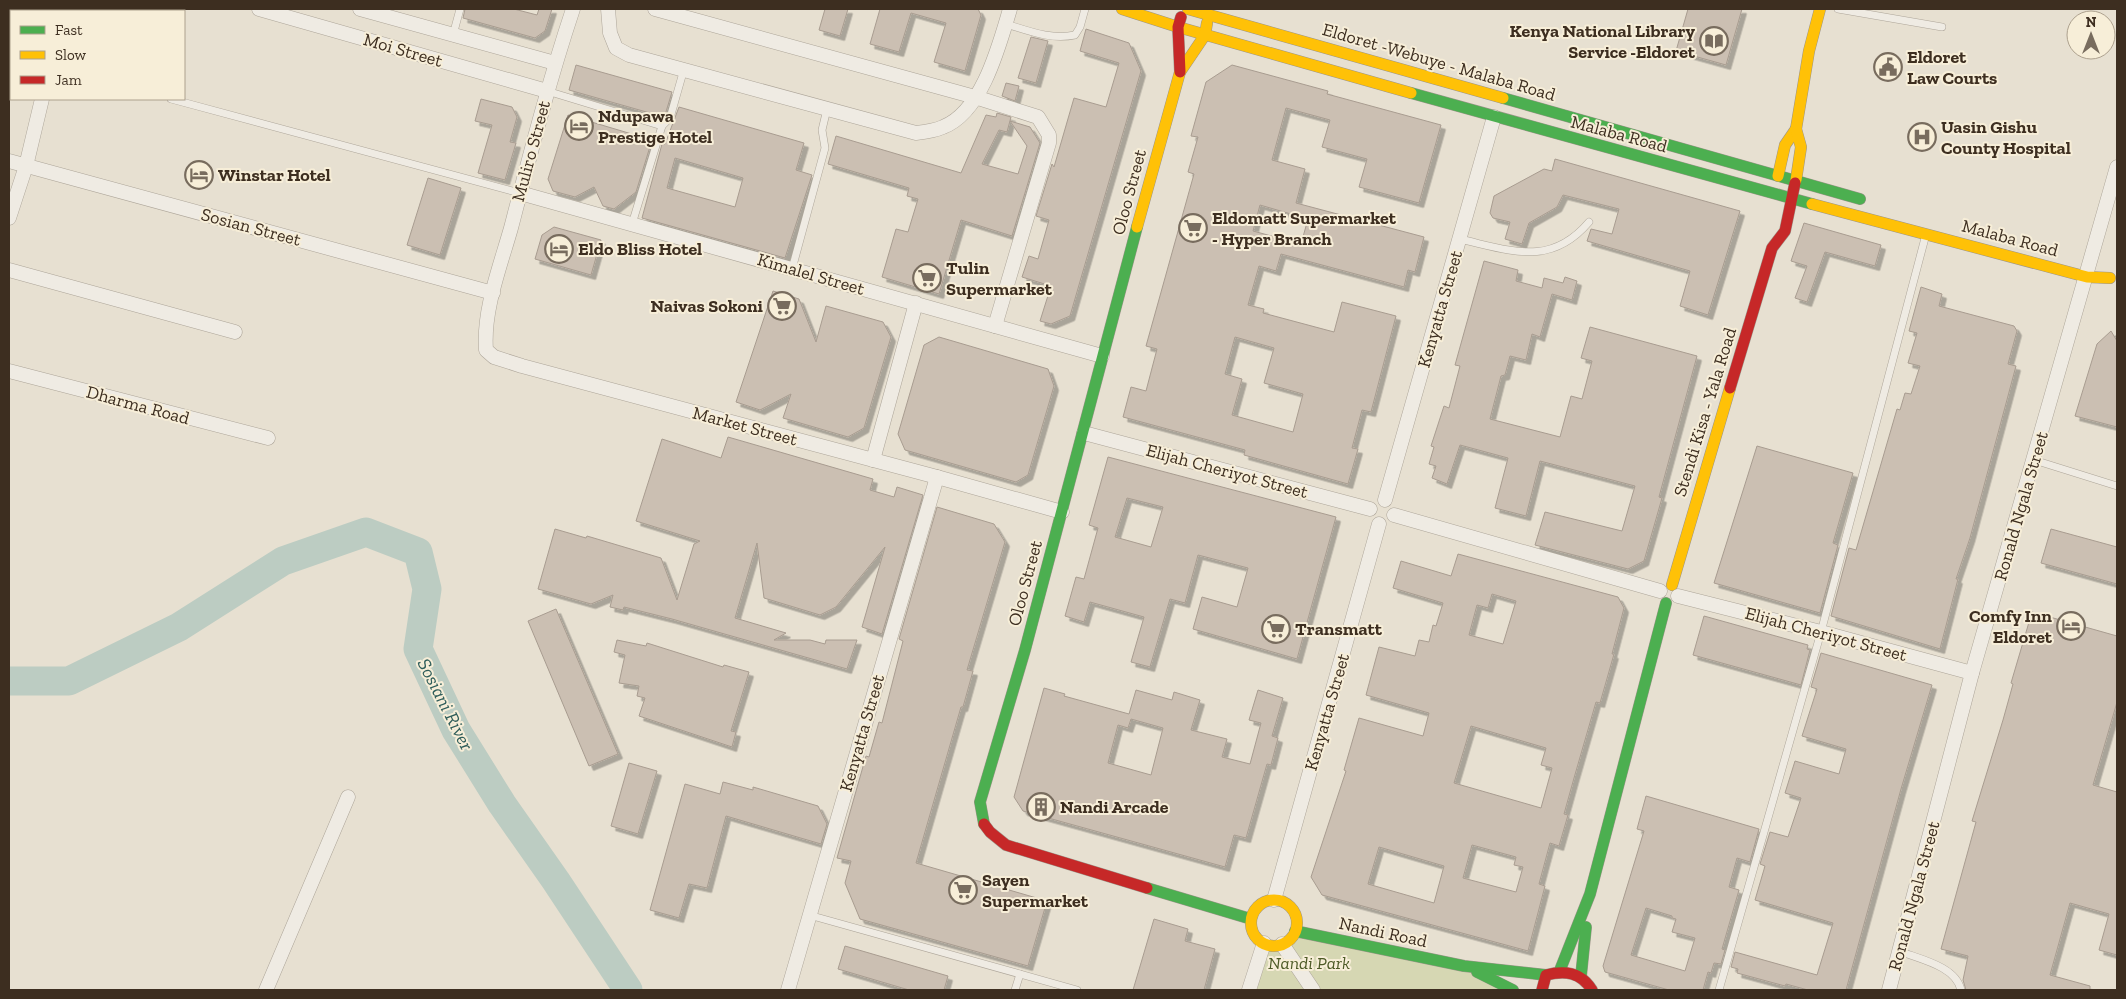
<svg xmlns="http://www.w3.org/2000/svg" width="2126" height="999" font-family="'Zilla Slab',serif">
  <defs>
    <filter id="shadow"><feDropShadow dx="4.5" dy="4.5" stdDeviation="0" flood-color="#0004"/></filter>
  </defs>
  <rect width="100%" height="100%" fill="#e7e0d1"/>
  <path fill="#d6d7b3" d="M1298 934 1465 970 1506 990H1252L1266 948C1282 949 1288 945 1298 934Z"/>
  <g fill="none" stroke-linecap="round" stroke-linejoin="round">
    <polyline stroke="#bcccc2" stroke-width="29" points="9,681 69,681 179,627 283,561 366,532 418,552 427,589 418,649 456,730 502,804 556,881 628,990"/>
  </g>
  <g fill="#cbbfb2" stroke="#a89c90" fill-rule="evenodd" filter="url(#shadow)">
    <polygon points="465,9 514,9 537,15 539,9 552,9 545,31 535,38 463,18"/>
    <polygon points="825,9 848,9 840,36 819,30"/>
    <polygon points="880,9 978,9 981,15 965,71 934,62 946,23 911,13 899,52 870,44"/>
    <polygon points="1688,9 1742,9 1726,65 1676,51"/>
    <polygon points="1086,29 1129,43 1141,71 1070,316 1051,324 1040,321 1051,286 1022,277 1029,256 1038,259 1049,220 1036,216 1052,164 1054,167 1074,98 1106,107 1119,63 1080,51"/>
    <polygon points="1031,37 1048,41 1036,83 1018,78"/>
    <polygon points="576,65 672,92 665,115 664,117 569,90"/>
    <path d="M1232 65 1328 91 1327 94 1441 125 1419 203 1359 187 1367 159 1322 147 1330 120 1286 108 1272 160 1305 169 1296 203 1424 237 1415 272 1408 270 1404 287 1281 254 1276 271 1259 266 1248 305 1264 309 1263 313 1334 332 1342 302 1396 316 1371 412 1362 410 1352 448 1358 449 1348 484 1244 455 1245 450 1123 417 1131 387 1146 391 1157 349 1146 346 1194 174 1188 172 1198 137 1191 136 1206 82ZM1260 205 1308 219 1301 244 1253 231ZM1235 337 1274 348 1264 383 1303 394 1293 432 1232 415 1242 379 1225 374Z"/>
    <polygon points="1006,83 1019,86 1015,101 1002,96"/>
    <polygon points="481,99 512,107 517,117 510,142 516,143 505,180 478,173 492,125 475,121"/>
    <path d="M679 107 804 143 796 170 812 175 785 258 642 218 662 144H665ZM675 158 743 178 735 207 667 188Z"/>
    <polygon points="997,113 1011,117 1007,132 999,130 982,164 1018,174 1027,146 1010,121 1030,127 1040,143 1012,236 961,220 939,294 882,277 896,229 908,232 918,199 907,196 909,188 828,164 836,136 961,173 986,115 996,117"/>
    <polygon points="568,115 652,140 636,192 614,209 603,206 594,187 575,197 553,191 548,179"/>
    <polygon points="1555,159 1740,211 1708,315 1680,306 1690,271 1587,241 1591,229 1612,234 1619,209 1563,195 1557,207 1529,223 1522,244 1505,239 1510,222 1493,218 1490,213 1494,196 1544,169 1552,171"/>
    <polygon points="428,178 461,188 440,255 407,245"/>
    <polygon points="1804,223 1881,245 1875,266 1825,252 1807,302 1795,298 1807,266 1791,261"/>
    <polygon points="554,227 601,240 591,275 535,259 542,235"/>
    <polygon points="1484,261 1518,270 1516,281 1542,288 1544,278 1563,283 1565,277 1577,281 1572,300 1552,294 1540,337 1532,334 1526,360 1510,356 1505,375 1501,376 1490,419 1560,437 1571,396 1582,399 1592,361 1581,358 1590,327 1697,356 1659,497 1662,498 1644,561 1628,569 1535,545 1545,512 1622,531 1635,486 1540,461 1526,516 1495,508 1508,458 1460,445 1447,484 1432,478 1436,466 1429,464 1434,447 1431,446 1444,406 1449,408 1460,366 1455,365"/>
    <polygon points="1921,287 1942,294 1939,306 2014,326 2017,331 2008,364 2016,366 1970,538 1956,579 1958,579 1940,649 1831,616 1849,548 1856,550 1897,409 1900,410 1905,393 1911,394 1920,366 1908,363 1917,333 1909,331"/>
    <polygon points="773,291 799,299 816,342 826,306 883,322 891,337 864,428 848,437 783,418 791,394 760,410 736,402"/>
    <polygon points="2111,331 2117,341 2117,427 2075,416 2097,344"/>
    <polygon points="939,337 1048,369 1054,386 1028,475 1016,482 905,450 898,434 924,345"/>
    <polygon points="728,437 873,479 870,490 894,497 897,487 923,495 882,634 862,627 885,547 836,607 820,615 764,598 757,543 735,618 786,633 774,640 810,640 825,644 826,640 857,640 847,669 672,619 624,607 623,610 610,607 613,595 591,604 538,589 555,529 586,538 587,536 661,558 677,600 694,544 700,541 636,521 662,439 721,458"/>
    <polygon points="1757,446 1853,473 1833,543 1838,545 1820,613 1714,583"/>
    <path d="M1108 457 1336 517 1297 659 1193 629 1202 597 1237 607 1248 568 1198 555 1185 603 1170 599 1150 667 1131 662 1144 617 1090 602 1084 622 1065 616 1076 577 1084 579 1098 528 1089 525ZM1127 498 1163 507 1151 547 1115 537Z"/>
    <polygon points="937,507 994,524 1005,542 967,670 973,671 963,707 961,707 916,863 1047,901 1028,966 860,919 845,883 851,861 837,858 866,756 869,757 879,722 882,723 903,641 899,639"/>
    <polygon points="2051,529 2117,547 2117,584 2041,563"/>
    <path d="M1458 554 1618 597 1624 608 1612 654H1614L1600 703 1596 702 1574 778 1564 814 1568 815 1559 846 1550 843 1539 884 1545 886 1528 951 1322 895 1311 877 1346 771 1344 770 1359 718 1423 736 1429 713 1366 695 1379 647 1415 656 1419 640 1429 642 1433 625 1436 626 1443 603 1393 588 1401 561 1451 576ZM1492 594 1516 601 1503 644 1469 635 1477 605 1488 608ZM1471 726 1546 748 1541 765 1552 768 1541 808 1454 783ZM1472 845 1516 857 1514 865 1523 867 1516 892 1463 878ZM1379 847 1444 866 1434 903 1368 884Z"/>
    <polygon points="556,609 618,754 589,766 528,621"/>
    <polygon points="2032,612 2117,636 2117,702 2093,785 2117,792 2117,955 2099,950 2109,914 2070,903 2050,975 2090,986 2090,990 1966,990 1963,980 1968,956 1941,949 1976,822 1972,821 2003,720 2013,684 2011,683"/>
    <polygon points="1704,616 1808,645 1807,649 1810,650 1801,685 1693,655"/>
    <polygon points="617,640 646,646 647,643 723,667 724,665 749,672 731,731 736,732 732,747 639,716 645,698 637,696 639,686 619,683 625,655 614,652"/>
    <polygon points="1821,653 1932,685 1901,789 1846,990 1808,990 1786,984 1785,986 1737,973 1738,969 1731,967 1735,952 1817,975 1833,923 1755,900 1765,866 1760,864 1770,832 1788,837 1801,798 1785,793 1795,761 1839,774 1846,749 1802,736 1817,689 1811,687"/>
    <path d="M1044 688 1065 694 1064 696 1129 714 1136 690 1172 700 1174 692 1200 700 1191 730 1227 739 1222 757 1250 764 1261 723 1249 720 1258 690 1283 698 1272 736 1278 738 1271 765 1267 764 1246 838 1234 835 1225 867 1023 811 1014 797ZM1131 719 1163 728 1151 775 1108 763 1118 725 1128 728Z"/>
    <polygon points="629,763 657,771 638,834 611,826"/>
    <polygon points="723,782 753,790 753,787 818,806 827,824 821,844 726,816 707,888 689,884 679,918 650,910 685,784 720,794"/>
    <path d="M1646 796 1759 829 1750 862 1737 858 1729 887 1739 890 1722 949 1725 950 1721 964 1714 963 1711 973 1708 972 1703 990H1669L1605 972 1603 966 1644 831 1637 829ZM1646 908 1672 916V918L1676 919 1672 932 1695 938 1685 971 1631 955Z"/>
    <polygon points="1154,919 1188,929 1185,941 1215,949 1204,990 1133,990"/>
    <polygon points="845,946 948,976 944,990 909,990 838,969"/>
  </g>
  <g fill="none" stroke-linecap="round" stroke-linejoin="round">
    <defs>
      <g id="lane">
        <polyline points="1838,9 1942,27"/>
        <path d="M1006 24C1029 31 1051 40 1075 35L1080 27 1085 9"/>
        <polyline points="453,35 460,9"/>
        <polyline points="9,54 11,55"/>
        <polyline points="547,91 662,126"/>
        <polyline points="171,99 520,193"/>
        <polyline points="632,224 662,126 670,118 684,69"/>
        <path d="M1459 239C1510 250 1550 268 1589 222"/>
        <polyline points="792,269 825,148 822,130 827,109"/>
        <polyline points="2034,460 2117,486"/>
        <polyline points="809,915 1077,990"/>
        <path d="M1899 951C1919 959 1956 966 1961 990"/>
        <polyline points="1015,990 1020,974"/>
        <polyline points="1719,990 1821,632 1925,238"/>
      </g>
      <g id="street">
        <polyline points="259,9 547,91"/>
        <polyline points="360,9 555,63"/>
        <path d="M573 9C549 81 530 155 511 228 500 267 483 310 486 350L494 357 522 366 937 477 1062 512"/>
        <path d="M608 9 610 33 616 48 629 55 916 133C925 132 934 131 943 127 982 112 999 46 1010 9"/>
        <polyline points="655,9 975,97 1038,117 1049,135 1049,143 995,326"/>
        <polyline points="64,11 65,9"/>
        <polyline points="9,161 493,293"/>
        <polyline points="520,193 1102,356"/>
        <polyline points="9,218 26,166 42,99"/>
        <polyline points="9,270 235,332"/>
        <polyline points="9,371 268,438"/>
        <polyline points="1084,433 1370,509"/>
        <polyline points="873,460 916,303"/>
        <polyline points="1385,500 1494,117"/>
        <polyline points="1394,515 1660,591"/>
        <polyline points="1678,596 1821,632 1972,673"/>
        <polyline points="1274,900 1379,524"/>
        <polyline points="1282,944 1313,990"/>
        <polyline points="266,990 348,797"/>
        <polyline points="788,990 937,477"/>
        <polyline points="1249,990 1264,943"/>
        <polyline points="1889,990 1972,673 2117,167"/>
      </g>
      <g id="fast">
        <polyline points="1411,93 1812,204"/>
        <polyline points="1503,98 1860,199"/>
        <polyline points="984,824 980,802 1025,650 1137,227"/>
        <polyline points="1147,888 1251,919"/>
        <polyline points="1295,931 1464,966 1546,975"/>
        <polyline points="1560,970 1590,894 1666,603"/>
        <polyline points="1477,972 1513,990"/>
        <polyline points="1581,976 1586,927"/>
      </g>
      <g id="slow">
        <polyline points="1122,9 1178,27 1411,93"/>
        <polyline points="1188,9 1503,98"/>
        <polyline points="1778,176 1785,145 1796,129"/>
        <polyline points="1796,180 1801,147 1796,129 1809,51 1820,9"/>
        <polyline points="1812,204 2087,277 2110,278"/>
        <polyline points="1137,227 1180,72 1205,35 1207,23"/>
        <polyline points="1672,585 1730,388"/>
        <circle cx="1274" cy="923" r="23"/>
      </g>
      <g id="jam">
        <polyline points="1180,72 1178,27 1181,17"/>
        <polyline points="1730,388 1772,248 1785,231 1795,183"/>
        <polyline points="984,824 990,832 1006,845 1147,888"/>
        <path d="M1542 990 1546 975C1565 970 1581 972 1592 990"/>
      </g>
    </defs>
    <use href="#lane" stroke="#ada599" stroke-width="8"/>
    <use href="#street" stroke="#ada599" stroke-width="15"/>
    <use href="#fast" stroke="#9c958a" stroke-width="12"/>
    <use href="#slow" stroke="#9c958a" stroke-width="12"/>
    <use href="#jam" stroke="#9c958a" stroke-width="12"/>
    <use href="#lane" stroke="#efebe3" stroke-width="7"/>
    <use href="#street" stroke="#efebe3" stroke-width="14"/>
    <use href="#fast" stroke="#4caf50" stroke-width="11"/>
    <use href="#slow" stroke="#ffc107" stroke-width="11"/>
    <use href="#jam" stroke="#c62828" stroke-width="11"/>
  </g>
  <defs>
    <symbol id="library-ring" viewBox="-11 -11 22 22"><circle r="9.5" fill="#f7eed8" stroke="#786c5e" stroke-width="1.5"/><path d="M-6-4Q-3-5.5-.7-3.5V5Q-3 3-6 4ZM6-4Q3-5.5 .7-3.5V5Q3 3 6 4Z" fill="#786c5e"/></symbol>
    <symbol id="civic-ring" viewBox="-11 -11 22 22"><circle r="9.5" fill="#f7eed8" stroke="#786c5e" stroke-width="1.5"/><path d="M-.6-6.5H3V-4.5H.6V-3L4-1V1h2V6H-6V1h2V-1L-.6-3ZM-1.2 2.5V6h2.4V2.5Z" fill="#786c5e"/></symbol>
    <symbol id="hotel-ring" viewBox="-11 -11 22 22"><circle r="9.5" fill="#f7eed8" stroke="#786c5e" stroke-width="1.5"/><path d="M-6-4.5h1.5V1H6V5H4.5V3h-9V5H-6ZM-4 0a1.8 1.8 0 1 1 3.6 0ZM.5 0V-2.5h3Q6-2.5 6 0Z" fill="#786c5e"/></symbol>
    <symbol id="hospital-ring" viewBox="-11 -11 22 22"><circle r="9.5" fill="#f7eed8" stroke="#786c5e" stroke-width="1.5"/><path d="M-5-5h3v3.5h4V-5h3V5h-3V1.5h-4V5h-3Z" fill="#786c5e"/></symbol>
    <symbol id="supermarket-ring" viewBox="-11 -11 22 22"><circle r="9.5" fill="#f7eed8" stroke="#786c5e" stroke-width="1.5"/><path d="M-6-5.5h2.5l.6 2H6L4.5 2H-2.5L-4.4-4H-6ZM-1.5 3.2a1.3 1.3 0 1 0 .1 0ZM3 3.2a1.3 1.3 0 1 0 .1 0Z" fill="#786c5e"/></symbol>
    <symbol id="building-ring" viewBox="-11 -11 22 22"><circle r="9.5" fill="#f7eed8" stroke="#786c5e" stroke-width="1.5"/><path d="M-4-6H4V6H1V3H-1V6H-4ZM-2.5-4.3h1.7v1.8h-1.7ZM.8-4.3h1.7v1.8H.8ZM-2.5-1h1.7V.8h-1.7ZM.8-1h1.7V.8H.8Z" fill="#786c5e"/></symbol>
  </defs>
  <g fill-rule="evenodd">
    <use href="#library-ring" x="1698" y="25" width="32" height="32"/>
    <use href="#civic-ring" x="1872" y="51" width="32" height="32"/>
    <use href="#hotel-ring" x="563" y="110" width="32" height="32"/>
    <use href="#hospital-ring" x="1906" y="121" width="32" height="32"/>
    <use href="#hotel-ring" x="183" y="159" width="32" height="32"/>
    <use href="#supermarket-ring" x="1177" y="212" width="32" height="32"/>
    <use href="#hotel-ring" x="543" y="233" width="32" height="32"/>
    <use href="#supermarket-ring" x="911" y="262" width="32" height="32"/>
    <use href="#supermarket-ring" x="766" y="290" width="32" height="32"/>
    <use href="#hotel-ring" x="2055" y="610" width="32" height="32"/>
    <use href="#supermarket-ring" x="1260" y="613" width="32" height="32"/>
    <use href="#building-ring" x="1025" y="791" width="32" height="32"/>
    <use href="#supermarket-ring" x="947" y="874" width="32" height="32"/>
  </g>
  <g text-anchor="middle" stroke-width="4" stroke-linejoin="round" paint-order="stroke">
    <g font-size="18" font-weight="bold" fill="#3d2e20" stroke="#f7eed8" text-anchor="start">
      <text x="1695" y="37" text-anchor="end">Kenya National Library<tspan x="1695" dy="21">Service -Eldoret</tspan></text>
      <text x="1907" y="63">Eldoret<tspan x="1907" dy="21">Law Courts</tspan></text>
      <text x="598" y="122">Ndupawa<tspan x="598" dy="21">Prestige Hotel</tspan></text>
      <text x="1941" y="133">Uasin Gishu<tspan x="1941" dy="21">County Hospital</tspan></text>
      <text x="218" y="181">Winstar Hotel</text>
      <text x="1212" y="224">Eldomatt Supermarket<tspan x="1212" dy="21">- Hyper Branch</tspan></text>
      <text x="578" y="255">Eldo Bliss Hotel</text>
      <text x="946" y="274">Tulin<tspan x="946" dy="21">Supermarket</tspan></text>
      <text x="763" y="312" text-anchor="end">Naivas Sokoni</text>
      <text x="2052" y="622" text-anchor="end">Comfy Inn<tspan x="2052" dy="21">Eldoret</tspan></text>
      <text x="1295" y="635">Transmatt</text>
      <text x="1060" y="813">Nandi Arcade</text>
      <text x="982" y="886">Sayen<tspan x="982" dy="21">Supermarket</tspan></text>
    </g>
    <g font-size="18" fill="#3d2e20" stroke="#f7eed8">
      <text transform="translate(403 50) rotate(16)" y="6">Moi Street</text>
      <text transform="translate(1439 62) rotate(16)" y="6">Eldoret -Webuye - Malaba Road</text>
      <text transform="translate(1619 134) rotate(15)" y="6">Malaba Road</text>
      <text transform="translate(531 151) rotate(-75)" y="6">Muliro Street</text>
      <text transform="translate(1129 192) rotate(-75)" y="6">Oloo Street</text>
      <text transform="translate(251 227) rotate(15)" y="6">Sosian Street</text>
      <text transform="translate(2010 238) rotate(15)" y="6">Malaba Road</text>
      <text transform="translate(811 274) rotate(16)" y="6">Kimalel Street</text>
      <text transform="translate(1440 309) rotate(-74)" y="6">Kenyatta Street</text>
      <text transform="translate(138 405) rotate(15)" y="6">Dharma Road</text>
      <text transform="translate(1705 412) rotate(-73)" y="6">Stendi Kisa - Yala Road</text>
      <text transform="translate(745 426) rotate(15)" y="6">Market Street</text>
      <text transform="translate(1227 471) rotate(15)" y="6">Elijah Cheriyot Street</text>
      <text transform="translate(2021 506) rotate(-74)" y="6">Ronald Ngala Street</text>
      <text transform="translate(1025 583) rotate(-75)" y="6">Oloo Street</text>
      <text transform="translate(1826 634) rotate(15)" y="6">Elijah Cheriyot Street</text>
      <text transform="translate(1327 712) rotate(-74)" y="6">Kenyatta Street</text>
      <text transform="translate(862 733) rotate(-74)" y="6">Kenyatta Street</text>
      <text transform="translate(1914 896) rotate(-75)" y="6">Ronald Ngala Street</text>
      <text transform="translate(1383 932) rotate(12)" y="6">Nandi Road</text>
    </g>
    <g font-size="18" font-style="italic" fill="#4d5a26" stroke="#f7eed8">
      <text x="1309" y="969">Nandi Park</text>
    </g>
    <g font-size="19" font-style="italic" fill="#2f5d5a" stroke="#f7eed8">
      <text transform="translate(446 704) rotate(63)" y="7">Sosiani River</text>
    </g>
  </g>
  <rect width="2126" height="999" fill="none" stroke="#3d2e20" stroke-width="20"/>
  <rect x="10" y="10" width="175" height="90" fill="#f7eed8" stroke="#ada18e"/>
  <rect x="20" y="26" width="25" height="8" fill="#4caf50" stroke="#ada18e"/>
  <text x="55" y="35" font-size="15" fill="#3d2e20">Fast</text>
  <rect x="20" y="51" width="25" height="8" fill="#ffc107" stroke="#ada18e"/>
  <text x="55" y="60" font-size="15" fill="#3d2e20">Slow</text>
  <rect x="20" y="76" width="25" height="8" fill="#c62828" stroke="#ada18e"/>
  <text x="55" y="85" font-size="15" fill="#3d2e20">Jam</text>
  <g transform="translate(2091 35)"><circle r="24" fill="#f7eed8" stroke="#ada18e"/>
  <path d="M0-4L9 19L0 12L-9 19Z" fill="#786c5e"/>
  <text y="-8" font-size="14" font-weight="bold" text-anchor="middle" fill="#3d2e20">N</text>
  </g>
</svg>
